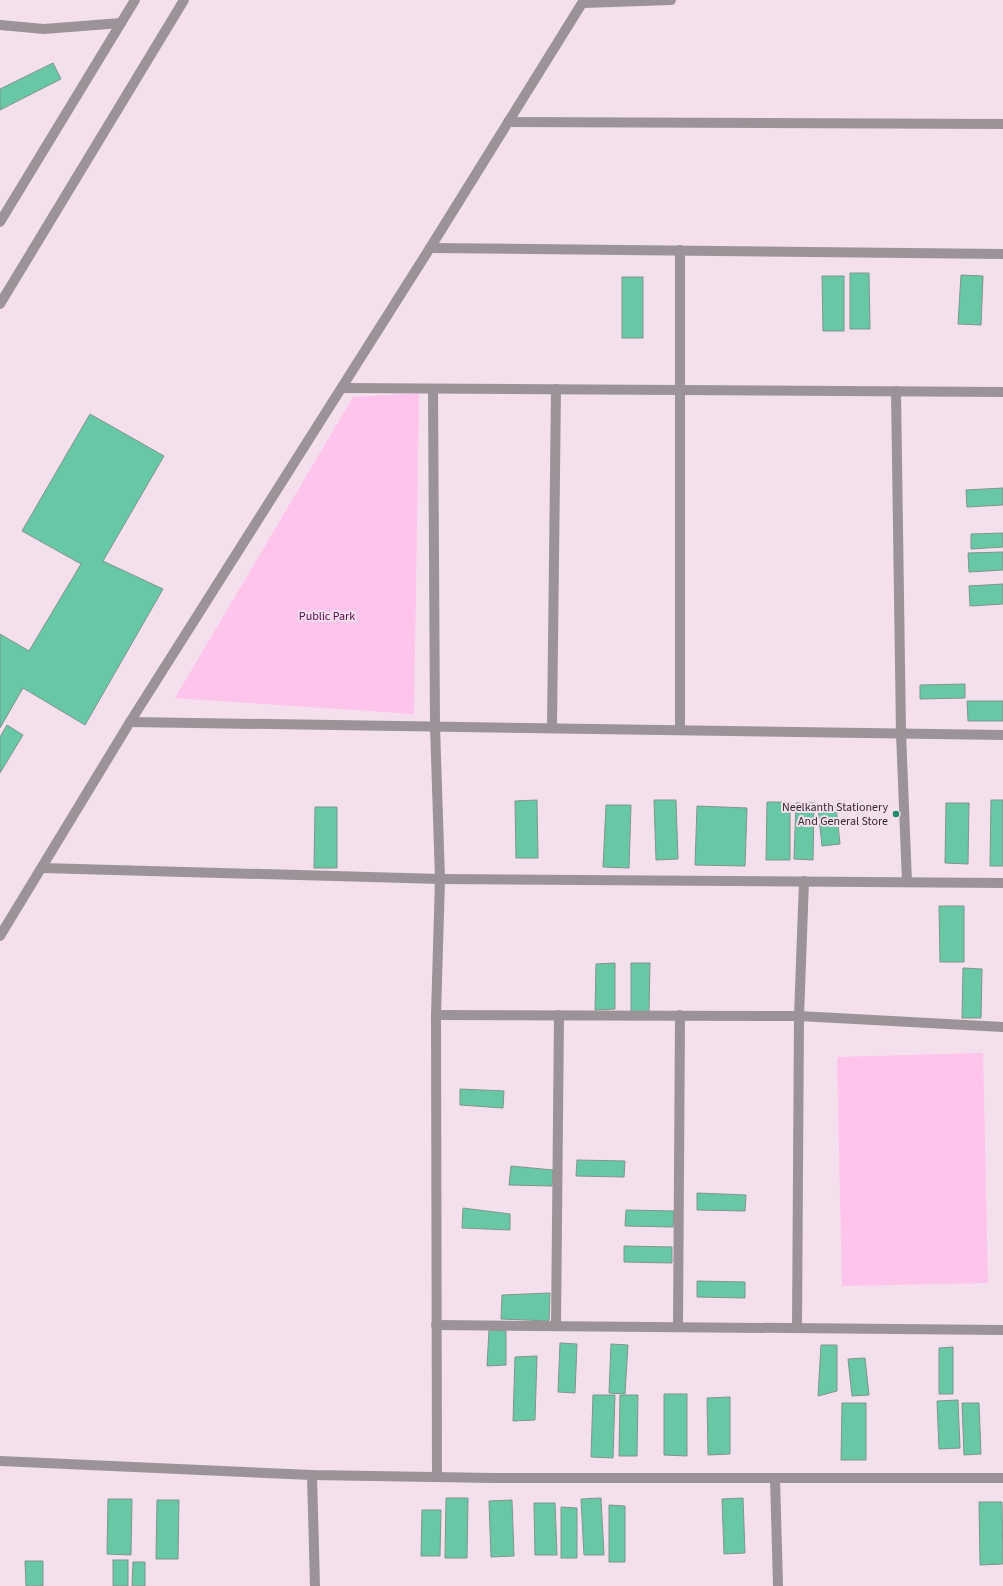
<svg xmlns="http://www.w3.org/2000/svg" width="1003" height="1586" font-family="'Source Sans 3',sans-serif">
  <rect width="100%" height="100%" fill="#f4dfec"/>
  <g fill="#fec4eb">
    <polygon points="419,393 414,714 175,698 353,397"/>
    <polygon points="983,1053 988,1283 842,1286 837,1057"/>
  </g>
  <g fill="#68c8a6" stroke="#7f958c">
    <polygon points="53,63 61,79 0,110 0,89"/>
    <polygon points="850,273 869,273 870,329 850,329"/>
    <polygon points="961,275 983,276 981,325 958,324"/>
    <polygon points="822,276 844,276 844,331 823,331"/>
    <rect x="622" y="277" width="21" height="61"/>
    <polygon points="90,414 164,456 103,561 163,589 85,725 23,688 0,728 0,634 29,651 81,564 22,531"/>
    <polygon points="1003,488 1003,505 967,507 966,490"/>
    <polygon points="1003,533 1003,547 971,549 971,534"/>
    <polygon points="1003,552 1003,570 969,572 968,553"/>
    <polygon points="1003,584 1003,604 970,606 969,586"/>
    <polygon points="965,684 965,698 920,699 920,685"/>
    <polygon points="967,701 1003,701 1003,721 968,721"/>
    <polygon points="7,725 23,735 0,773 0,737"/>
    <polygon points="537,800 538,858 516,858 515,801"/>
    <polygon points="654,800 676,800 678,859 656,860"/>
    <polygon points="991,800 1003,800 1003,866 990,866"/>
    <polygon points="767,802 790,802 790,860 766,860"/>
    <polygon points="796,803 814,803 813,860 794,859"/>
    <polygon points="946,803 969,803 968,864 945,863"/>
    <polygon points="606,805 631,805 629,868 603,867"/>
    <polygon points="697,806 747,808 745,866 695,865"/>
    <polygon points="836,806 840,844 822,846 818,808"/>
    <polygon points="315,807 337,807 337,868 314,868"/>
    <polygon points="939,906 964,906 964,962 940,962"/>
    <polygon points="615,963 615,1009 595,1010 596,964"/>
    <polygon points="631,963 650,963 649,1013 631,1012"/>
    <polygon points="963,968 982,969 981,1018 962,1018"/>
    <polygon points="460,1089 504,1091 503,1108 460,1105"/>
    <polygon points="577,1160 625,1161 624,1177 576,1176"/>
    <polygon points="511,1166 553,1170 552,1186 509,1185"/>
    <polygon points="697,1193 746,1195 745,1211 697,1210"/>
    <polygon points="463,1208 510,1214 510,1230 462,1228"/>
    <polygon points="626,1210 674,1211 673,1227 625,1226"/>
    <polygon points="624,1246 672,1247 672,1263 624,1262"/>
    <polygon points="697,1281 745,1282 745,1298 697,1297"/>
    <polygon points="550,1293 549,1321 501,1319 502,1295"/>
    <polygon points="489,1330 506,1331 506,1365 487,1366"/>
    <polygon points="560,1343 577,1344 575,1393 558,1392"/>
    <polygon points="611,1344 628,1345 625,1394 609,1393"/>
    <polygon points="821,1345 837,1345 837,1391 818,1396"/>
    <polygon points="953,1347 953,1394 939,1394 939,1348"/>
    <polygon points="537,1356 535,1420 513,1421 515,1357"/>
    <polygon points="865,1358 869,1395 852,1396 848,1359"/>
    <polygon points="664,1394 687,1394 687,1456 664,1455"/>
    <polygon points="593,1395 615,1395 613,1458 591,1457"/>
    <polygon points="620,1395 638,1395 637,1456 619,1456"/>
    <polygon points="730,1397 730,1454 708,1455 707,1398"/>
    <polygon points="958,1400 960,1448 939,1449 937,1401"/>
    <polygon points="842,1403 866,1403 866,1460 841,1460"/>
    <polygon points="962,1403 979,1403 981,1454 964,1455"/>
    <polygon points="446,1498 468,1498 467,1558 445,1558"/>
    <polygon points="601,1498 604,1555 584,1555 581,1499"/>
    <polygon points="743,1498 745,1553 724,1554 722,1499"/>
    <polygon points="108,1499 132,1499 131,1555 107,1554"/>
    <polygon points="157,1500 179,1500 178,1559 156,1559"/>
    <polygon points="512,1500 514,1556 491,1557 489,1501"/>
    <polygon points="979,1502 1002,1502 1003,1564 980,1565"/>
    <polygon points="534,1503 555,1503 557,1555 535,1555"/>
    <polygon points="609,1505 625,1506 625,1562 609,1562"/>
    <polygon points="561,1507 577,1508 577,1558 561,1558"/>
    <polygon points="422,1510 441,1510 440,1556 421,1556"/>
    <rect x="113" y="1560" width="15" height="26"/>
    <polygon points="25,1561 43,1561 43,1586 26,1586"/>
    <polygon points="133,1562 145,1562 145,1586 132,1586"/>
  </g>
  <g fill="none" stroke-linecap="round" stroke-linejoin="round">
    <g stroke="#9c9399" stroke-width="10">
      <polyline points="583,3 671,0"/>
      <polyline points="0,25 44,29 121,23"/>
      <polyline points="508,122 1003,124"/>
      <polyline points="0,222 135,0"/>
      <polyline points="430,248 1003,254"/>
      <polyline points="0,304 184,0"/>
      <polyline points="342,388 1003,392"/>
      <polyline points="433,389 435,726 440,879 436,1015 437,1477"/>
      <polyline points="896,391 901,733 907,882"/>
      <polyline points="130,722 1003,735"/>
      <polyline points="552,728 556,389"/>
      <polyline points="680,730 680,250"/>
      <polyline points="43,868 440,879 1003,883"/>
      <polyline points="0,936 130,722 430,248 584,0"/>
      <polyline points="436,1015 799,1016 1003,1027"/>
      <polyline points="436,1325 1003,1330"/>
      <polyline points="556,1326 559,1015"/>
      <polyline points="678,1327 680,1015"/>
      <polyline points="797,1328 799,1016 804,881"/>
      <polyline points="0,1461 312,1475 493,1478 1003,1478"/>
      <polyline points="312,1475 315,1586"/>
      <polyline points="775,1478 778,1586"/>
    </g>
  </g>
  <circle fill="#1d8d6d" stroke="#f4dfec" stroke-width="1.5" cx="896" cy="814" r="4"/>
  <g text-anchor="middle" stroke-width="4" stroke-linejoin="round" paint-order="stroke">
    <g font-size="12" fill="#5e0a4d" stroke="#f4dfec">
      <text x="327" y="620">Public Park</text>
    </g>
    <g font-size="12" fill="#322a2f" stroke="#f4dfec" text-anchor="end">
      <text x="888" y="811">Neelkanth Stationery<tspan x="888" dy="14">And General Store</tspan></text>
    </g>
  </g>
</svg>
